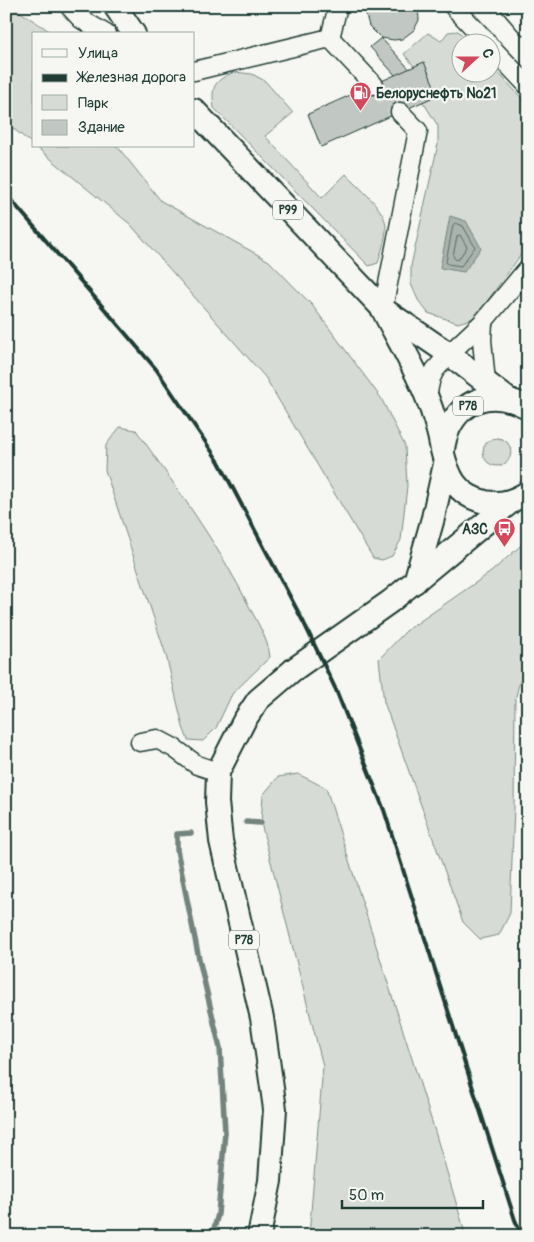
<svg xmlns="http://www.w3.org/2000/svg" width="534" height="1242" font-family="Pangolin,sans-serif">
  <rect width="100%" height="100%" fill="#f6f6f2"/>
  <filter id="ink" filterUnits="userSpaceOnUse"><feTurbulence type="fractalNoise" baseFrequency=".02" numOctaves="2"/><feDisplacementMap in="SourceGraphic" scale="10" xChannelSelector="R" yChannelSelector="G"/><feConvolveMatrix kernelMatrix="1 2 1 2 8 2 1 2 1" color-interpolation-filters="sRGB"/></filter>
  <g filter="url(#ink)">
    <g fill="#d6dbd6" stroke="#7a8c85">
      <polygon points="6,6 11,6 54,34 34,34 34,145 6,123"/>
      <polygon points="458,31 470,42 462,42 462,72 492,72 492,66 528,105 528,245 475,318 458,323 428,313 418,300 411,284 411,266 438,144 438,126 425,105 409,87 422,76 404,54 428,33 441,41 448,32"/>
      <path d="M234 72 252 74 265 81 293 113 265 136 322 198 346 174C358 187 386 209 386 227 386 239 381 252 378 263L369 266 214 108C211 86 214 81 234 72Z"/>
      <polygon points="35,146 117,146 161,201 269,261 312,305 381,398 405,446 407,486 401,540 392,556 382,560 373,558 265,377 130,224"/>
      <path d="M120 427 136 430C176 487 219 545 250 608 258 624 268 639 270 657L232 694 216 728 203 741 188 740 183 727 166 655 105 470 106 445Z"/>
      <circle cx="497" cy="452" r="14"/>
      <polygon points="528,538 528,650 515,700 514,807 510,913 499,935 480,939 463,922 384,702 379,659 406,631 491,572 518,548"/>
      <polygon points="298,774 326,788 433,1125 466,1236 309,1236 323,1066 261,823 263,795 278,777"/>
    </g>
    <polygon fill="#aab3ae" stroke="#72847d" points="450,216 466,221 481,248 464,272 440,268"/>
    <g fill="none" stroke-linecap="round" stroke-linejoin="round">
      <g stroke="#576c65" stroke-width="1">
        <polygon points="456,223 463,226 475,247 461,266 448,264 446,262 453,225"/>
        <polygon points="460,235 467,247 458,260 455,259 453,256 457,237"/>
      </g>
      <g stroke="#72847d" stroke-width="5.5">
        <polyline points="246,822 261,823"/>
        <polyline points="191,833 177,834 177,850 199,959 220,1048 225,1132 218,1214 212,1236"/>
      </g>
    </g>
    <g fill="#c1c8c3" stroke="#1f3d34">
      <polygon points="368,6 418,6 419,20 414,30 402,39 394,40 381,38 369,26 366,15"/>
      <polygon points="381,38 415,75 404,85 370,47"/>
      <polygon points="424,62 438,95 321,147 308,114"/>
    </g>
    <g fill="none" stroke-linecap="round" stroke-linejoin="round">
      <polyline stroke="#cbd1cc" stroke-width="18" stroke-dasharray="18 9" stroke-linecap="butt" points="374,85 400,112"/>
      <defs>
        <g id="minor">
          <polyline points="69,6 81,19 106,34"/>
          <polyline points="453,6 487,42"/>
          <polyline points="510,6 528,27"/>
          <polyline points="330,38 338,6"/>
          <polyline points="492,48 528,86"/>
          <polyline points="194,71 330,38 374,85"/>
          <polyline points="383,309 418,131 400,112"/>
          <polyline points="483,322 482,340 486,383"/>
          <polyline points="427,396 431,378 435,370 449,354 483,322 528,268"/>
          <polyline points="140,742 157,739 174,748 197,765 218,772"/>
        </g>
        <g id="major">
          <polyline points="115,6 134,34"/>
          <polyline points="194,110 383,309 449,354 509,400"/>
          <path d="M383 310C397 338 414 366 426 395 433 412 439 432 442 450 448 476 456 495 485 502 500 505 515 501 528 492"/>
          <path d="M443 450C447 416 473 390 509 400 515 401 522 405 528 407"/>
          <polyline points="415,582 433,518 445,464"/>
          <polyline points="259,1236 270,1181 275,1109 262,1018 221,841 217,802 218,772 244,721 258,700 293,670 391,601 513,500"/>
        </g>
      </defs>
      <use href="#minor" stroke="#1f3d34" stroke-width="21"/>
      <use href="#major" stroke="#1f3d34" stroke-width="26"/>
      <use href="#minor" stroke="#f6f6f2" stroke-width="18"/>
      <use href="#major" stroke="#f6f6f2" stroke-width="22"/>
      <polyline stroke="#1f3d34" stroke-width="4" points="6,194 156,369 219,462 304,623 336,690 384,810 515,1220 522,1236"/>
    </g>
  </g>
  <defs>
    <symbol id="fuel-pin" viewBox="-11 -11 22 30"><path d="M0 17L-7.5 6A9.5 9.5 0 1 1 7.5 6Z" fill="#d1495b" stroke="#f6f6f2"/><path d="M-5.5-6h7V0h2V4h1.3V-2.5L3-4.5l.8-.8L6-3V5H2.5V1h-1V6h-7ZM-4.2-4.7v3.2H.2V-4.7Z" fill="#fff"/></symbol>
    <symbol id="bus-pin" viewBox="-11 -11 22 30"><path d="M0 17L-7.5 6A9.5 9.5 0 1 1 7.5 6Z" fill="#d1495b" stroke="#f6f6f2"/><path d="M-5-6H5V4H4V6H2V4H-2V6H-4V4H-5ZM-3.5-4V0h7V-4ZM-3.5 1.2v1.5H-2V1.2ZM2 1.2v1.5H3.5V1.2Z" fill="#fff"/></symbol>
  </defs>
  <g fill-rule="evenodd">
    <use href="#fuel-pin" x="348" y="80" width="25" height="34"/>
    <use href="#bus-pin" x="492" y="516" width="25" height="34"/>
  </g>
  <g text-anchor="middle" stroke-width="4.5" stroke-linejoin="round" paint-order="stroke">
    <g fill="#f6f6f2" stroke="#60746d" stroke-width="1">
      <rect x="273" y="200.5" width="30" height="19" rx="4"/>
      <rect x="453" y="396.5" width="30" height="19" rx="4"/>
      <rect x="229" y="930.5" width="30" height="19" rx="4"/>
    </g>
    <g font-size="12" font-weight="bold" fill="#1f3d34">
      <text x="288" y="214">Р99</text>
      <text x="468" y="410">Р78</text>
      <text x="244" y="944">Р78</text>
    </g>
    <g font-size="14" font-weight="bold" fill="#1f3d34" stroke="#f6f6f2" text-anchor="start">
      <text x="376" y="98">Белоруснефть №21</text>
      <text x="488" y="534" text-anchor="end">АЗС</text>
    </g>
  </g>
  <rect width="534" height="1242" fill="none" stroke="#f6f6f2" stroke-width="25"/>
  <rect x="12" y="12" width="509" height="1217" fill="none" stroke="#1f3d34" stroke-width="2" filter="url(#ink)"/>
  <rect x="32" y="32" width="162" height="115" fill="#f6f6f2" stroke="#a0aca6"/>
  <rect x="42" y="49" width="25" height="8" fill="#f6f6f2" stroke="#a0aca6"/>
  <text x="78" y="58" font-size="15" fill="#1f3d34">Улица</text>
  <rect x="42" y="74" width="25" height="8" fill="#1f3d34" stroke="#a0aca6"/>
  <text x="78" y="82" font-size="15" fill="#1f3d34">Железная дорога</text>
  <rect x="42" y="95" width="25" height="15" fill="#d6dbd6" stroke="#a0aca6"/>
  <text x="78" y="108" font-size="15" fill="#1f3d34">Парк</text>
  <rect x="42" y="120" width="25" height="15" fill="#c1c8c3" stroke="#a0aca6"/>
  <text x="78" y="132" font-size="15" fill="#1f3d34">Здание</text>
  <g transform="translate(476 58) rotate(69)"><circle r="24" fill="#f6f6f2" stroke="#a0aca6"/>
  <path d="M0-4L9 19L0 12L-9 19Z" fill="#d1495b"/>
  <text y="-8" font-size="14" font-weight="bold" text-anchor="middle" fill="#1f3d34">С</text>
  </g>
  <path d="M342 1200v8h141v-8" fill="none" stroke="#1f3d34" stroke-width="2.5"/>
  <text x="349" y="1200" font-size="15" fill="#1f3d34" stroke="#f6f6f2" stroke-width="4" paint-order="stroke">50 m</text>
</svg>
